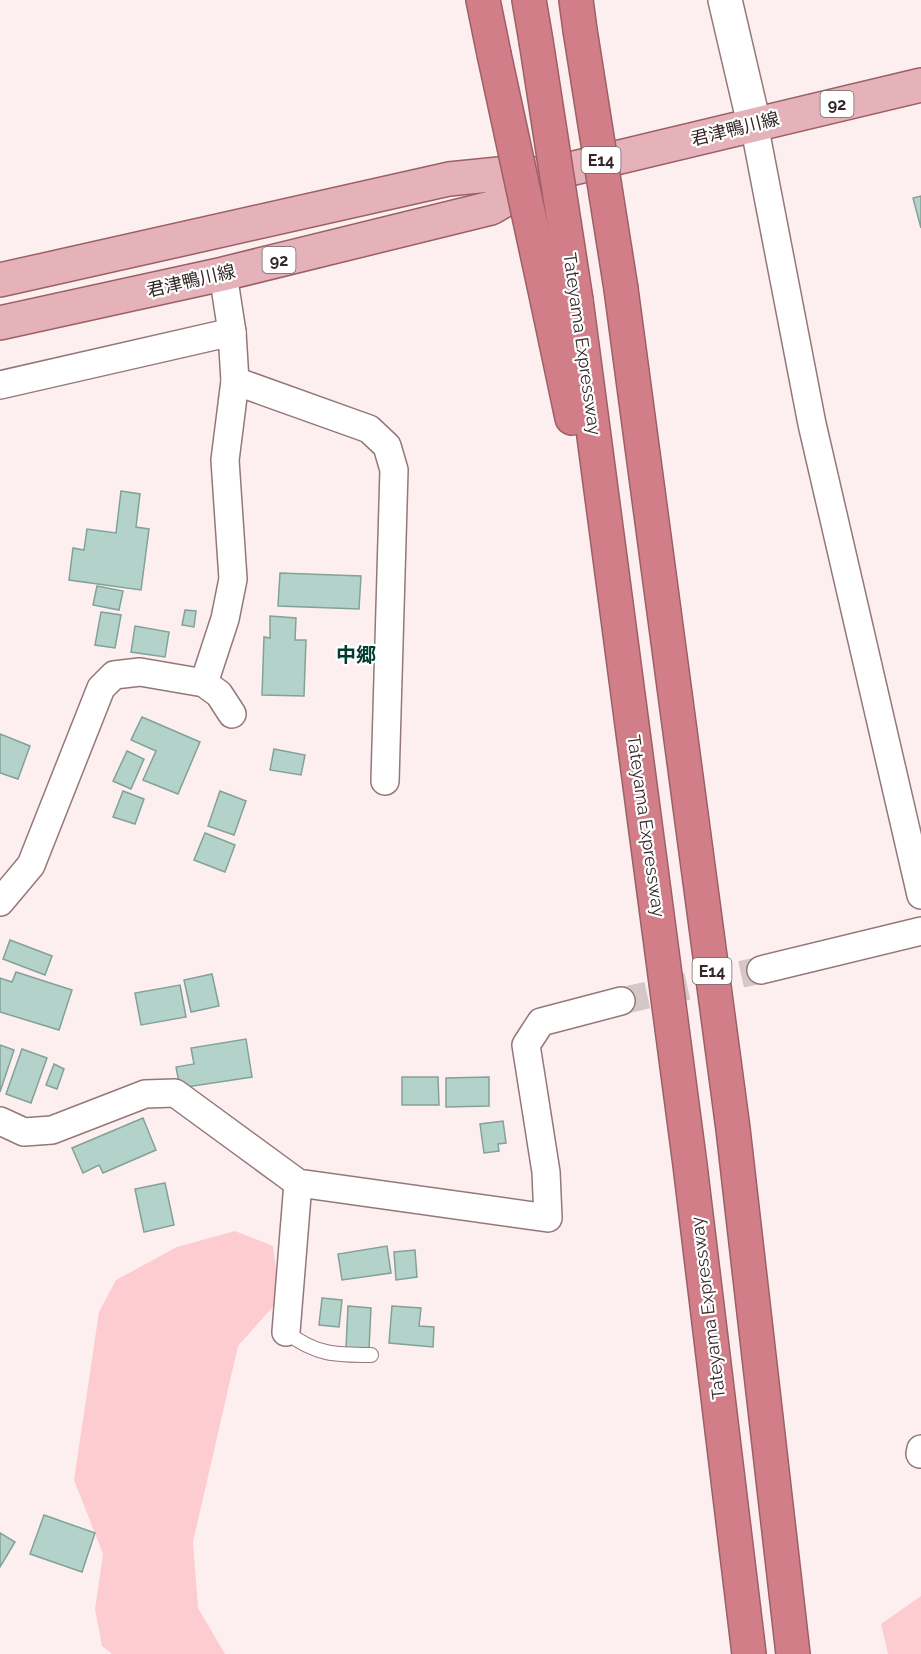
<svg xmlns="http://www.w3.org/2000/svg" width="921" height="1654" font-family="Raleway,'Noto Sans JP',sans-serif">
  <rect width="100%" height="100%" fill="#fdeff0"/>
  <g fill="#fdccd0">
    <polygon points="235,1231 273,1246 280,1299 238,1346 193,1542 198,1608 225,1654 112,1654 102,1646 95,1609 103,1554 74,1480 99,1312 116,1280 177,1247"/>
    <polygon points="921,1596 921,1654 888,1654 881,1624"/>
  </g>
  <g fill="#b3d3ca" stroke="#82a198" stroke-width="1.5">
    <polygon points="921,196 921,228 913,198"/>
    <polygon points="121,491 140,494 136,527 149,529 141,590 69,580 73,548 84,550 87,529 116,533"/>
    <polygon points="280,573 361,576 359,609 278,606"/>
    <polygon points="97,586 123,591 119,610 93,605"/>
    <polygon points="185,610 196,611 194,627 182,625"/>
    <polygon points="101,612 121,615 115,648 95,645"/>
    <polygon points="270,616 296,618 295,640 306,640 304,696 262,695 264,637 270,638"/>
    <polygon points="135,626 169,632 165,657 131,652"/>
    <polygon points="142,717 200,742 178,794 143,780 156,751 131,740"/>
    <polygon points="0,734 30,746 18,779 0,773"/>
    <polygon points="274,749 305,755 301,775 270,770"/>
    <polygon points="127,751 144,759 131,789 113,781"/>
    <polygon points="123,791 144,799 135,824 113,817"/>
    <polygon points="220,791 246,801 234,835 208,826"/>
    <polygon points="205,833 235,845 225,872 194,860"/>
    <polygon points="10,940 52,956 45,975 3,959"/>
    <polygon points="16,972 72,990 59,1030 0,1012 0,978 12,982"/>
    <polygon points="212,974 219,1006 191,1012 184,980"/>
    <polygon points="180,985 186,1017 141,1025 135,993"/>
    <polygon points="246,1039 252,1077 180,1088 176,1067 194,1064 191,1048"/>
    <polygon points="0,1045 14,1050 0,1092"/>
    <polygon points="22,1049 47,1058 31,1103 6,1094"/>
    <polygon points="54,1064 64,1069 57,1089 46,1085"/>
    <polygon points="402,1077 438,1077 439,1105 402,1105"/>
    <polygon points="489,1077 489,1106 446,1107 446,1078"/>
    <polygon points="143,1118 156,1150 103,1173 99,1165 83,1173 72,1148"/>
    <polygon points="503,1121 506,1143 498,1144 499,1151 484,1153 480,1124"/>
    <polygon points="165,1183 174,1225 144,1232 135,1189"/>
    <polygon points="387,1246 391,1273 342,1280 338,1254"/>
    <polygon points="415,1250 417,1277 396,1280 394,1252"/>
    <polygon points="322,1298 342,1300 339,1327 319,1325"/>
    <polygon points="348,1306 371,1308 369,1349 346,1348"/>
    <polygon points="392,1306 421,1308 419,1326 434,1327 433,1347 389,1343"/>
    <polygon points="44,1515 95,1533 82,1572 30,1554"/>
    <polygon points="0,1533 15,1542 0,1567"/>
  </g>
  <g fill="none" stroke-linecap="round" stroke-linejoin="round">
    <polyline stroke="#d5c7c8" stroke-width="27" stroke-dasharray="27 14" stroke-linecap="butt" points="621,1001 761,970"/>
    <defs>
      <path id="service" d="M286 1332C316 1355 336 1355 371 1355"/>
      <g id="minor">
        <polyline points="754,124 812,424 921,895"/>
        <polyline points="235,381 369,429 387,446 394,470 385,781"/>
        <polyline points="0,385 232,332"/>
        <polyline points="204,683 225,619 233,579 225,460 235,381 232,332 223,274"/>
        <polyline points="0,902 31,865 101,688 114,675 140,672 204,683 219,694 232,714"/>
        <polyline points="761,970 921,931"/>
        <polyline points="0,1121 24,1132 52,1130 145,1094 175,1093 298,1183 548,1218 546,1172 526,1045 541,1022 621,1001"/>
        <polyline points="286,1332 298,1183"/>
        <polyline points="920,1454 921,1449"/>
      </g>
      <polyline id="tertiary" points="725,0 754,124"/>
      <g id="primary">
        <polyline points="0,280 449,179 499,174 549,174 921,85"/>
        <polyline points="0,323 223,274 491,208 548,175"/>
      </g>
      <g id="motorway">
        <polyline points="483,0 494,54"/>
        <polyline points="529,0 536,41"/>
        <polyline points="576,0 580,30"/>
        <polyline points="621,289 733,1129 793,1654"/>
        <polyline points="576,300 690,1165 749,1654"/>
        <polyline points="548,304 572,418"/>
      </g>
    </defs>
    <use href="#service" stroke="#947779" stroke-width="16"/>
    <use href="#minor" stroke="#947779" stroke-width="30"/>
    <use href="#tertiary" stroke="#947779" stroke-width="36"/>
    <use href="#primary" stroke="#9b6066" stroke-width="36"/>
    <use href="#motorway" stroke="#9b6066" stroke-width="36"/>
    <use href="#service" stroke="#fff" stroke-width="14"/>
    <use href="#minor" stroke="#fff" stroke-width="27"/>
    <use href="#tertiary" stroke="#fff" stroke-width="33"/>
    <use href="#primary" stroke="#e4b2b8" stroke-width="33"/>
    <use href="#motorway" stroke="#d27e88" stroke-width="33"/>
    <defs>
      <g id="motorway-bridge">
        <polyline points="580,30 621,289"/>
        <polyline points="536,41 576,300"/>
        <polyline points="494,54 548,304"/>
      </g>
    </defs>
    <use href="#motorway-bridge" stroke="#9b6066" stroke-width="36" stroke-linecap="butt"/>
    <use href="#motorway-bridge" stroke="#d27e88" stroke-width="33"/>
  </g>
  <g text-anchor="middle" stroke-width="4.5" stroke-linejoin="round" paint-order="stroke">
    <g fill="#fff" stroke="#716868" stroke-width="1.5">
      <rect x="820.5" y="91" width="33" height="26" rx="4.5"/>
      <rect x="581.5" y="147" width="39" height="26" rx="4.5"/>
      <rect x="262.5" y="247" width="33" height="26" rx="4.5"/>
      <rect x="692.5" y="958" width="39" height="26" rx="4.5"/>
    </g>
    <g font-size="16" font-weight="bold" fill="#342728">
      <text x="837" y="110">92</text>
      <text x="601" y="166">E14</text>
      <text x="279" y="266">92</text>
      <text x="712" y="977">E14</text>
    </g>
    <g font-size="18" fill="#342728" stroke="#fff">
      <text transform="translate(735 129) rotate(-14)" y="6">君津鴨川線</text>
      <text transform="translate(191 281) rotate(-13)" y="6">君津鴨川線</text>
      <text transform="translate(582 344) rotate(82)" y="6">Tateyama Expressway</text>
      <text transform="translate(646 826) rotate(82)" y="6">Tateyama Expressway</text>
      <text transform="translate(708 1308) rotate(-97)" y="6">Tateyama Expressway</text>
    </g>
    <g font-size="20" font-weight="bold" fill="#003e34" stroke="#fff">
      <text x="356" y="662">中郷</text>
    </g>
  </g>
</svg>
